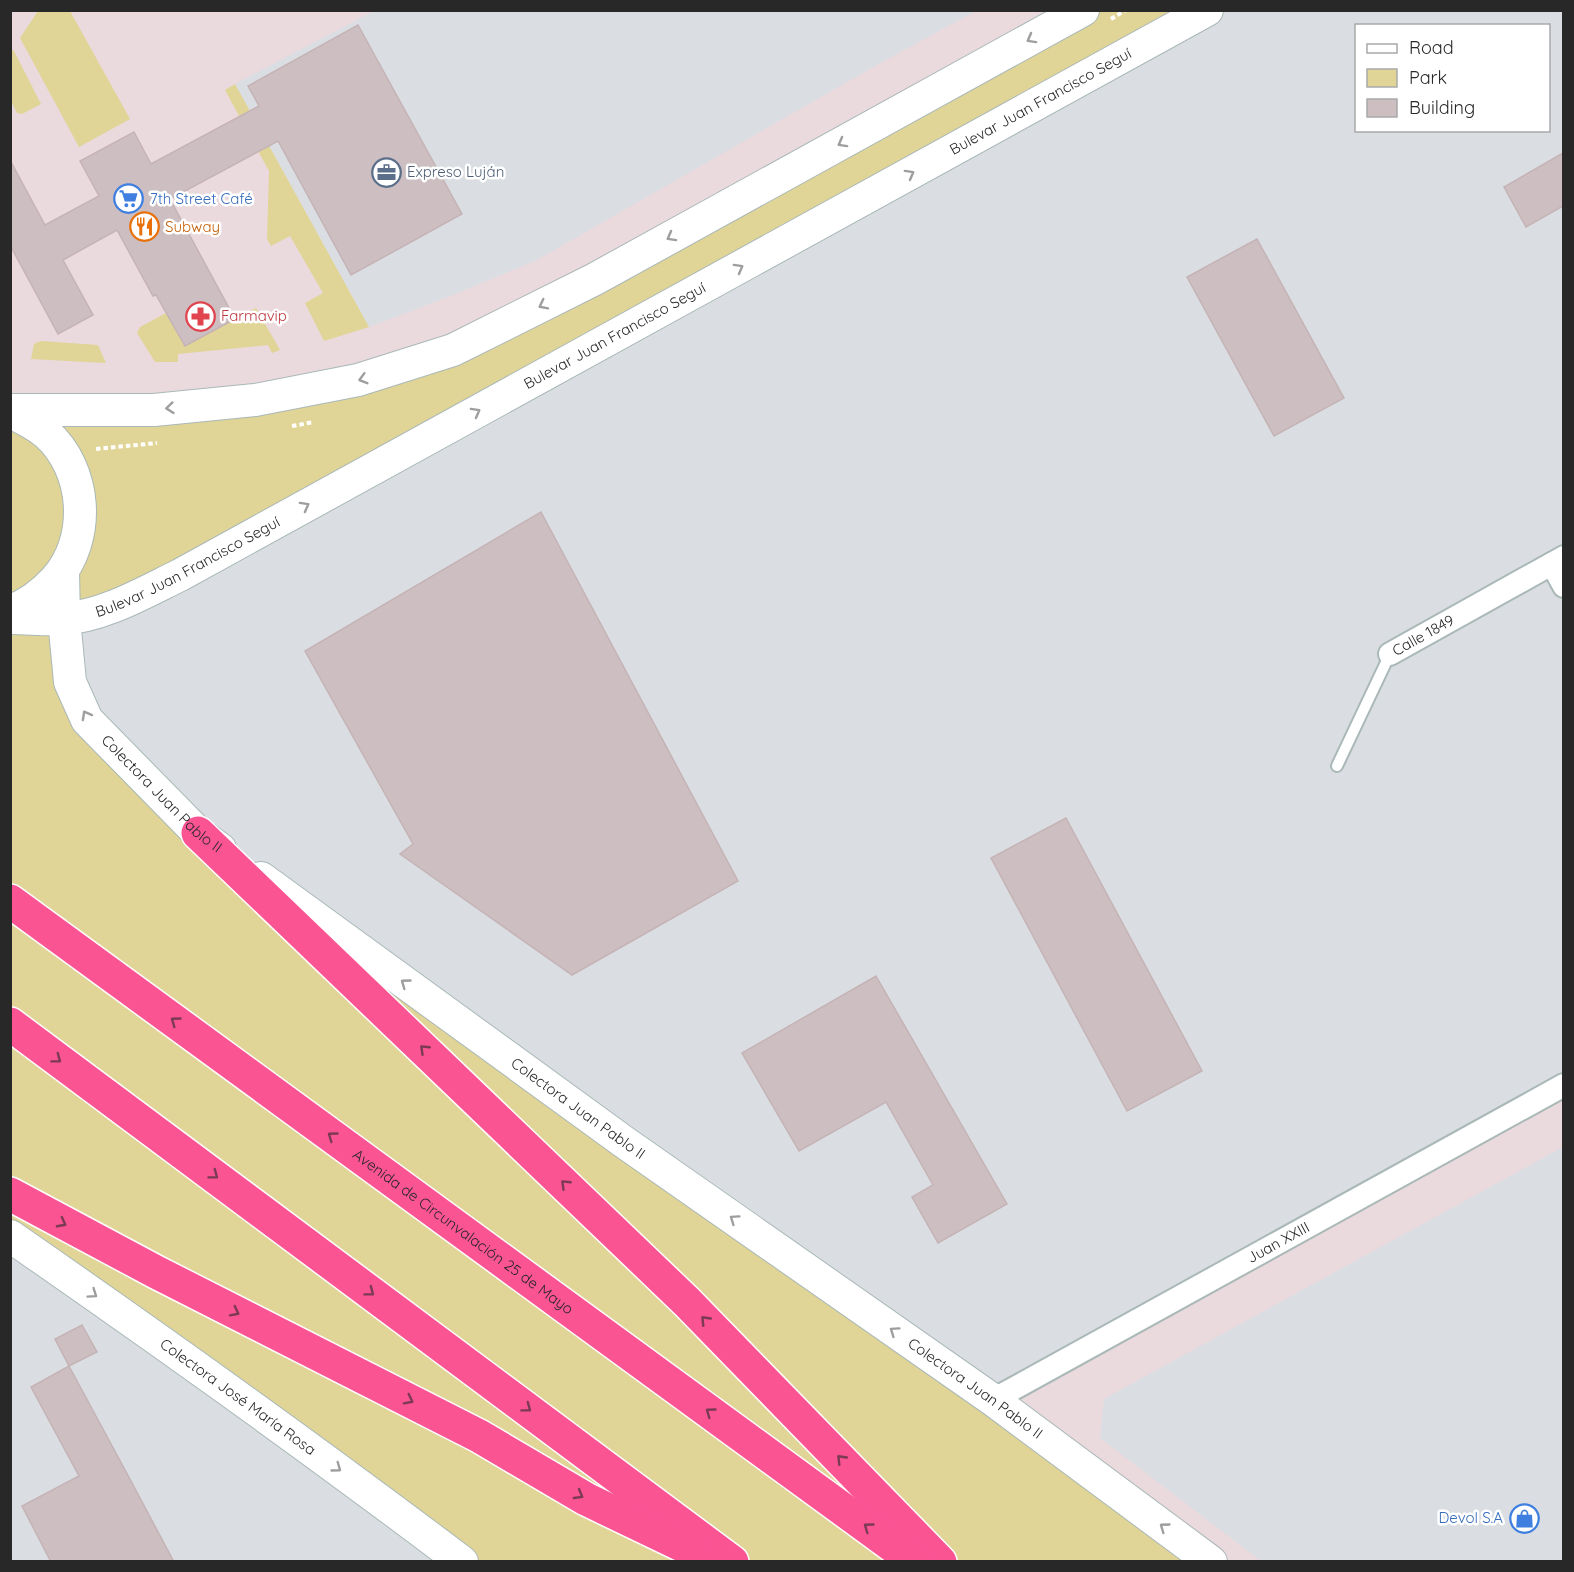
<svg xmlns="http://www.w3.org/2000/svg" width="1574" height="1572" font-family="Quicksand,sans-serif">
  <rect width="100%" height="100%" fill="#ead9dd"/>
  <g fill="#dadee2" fill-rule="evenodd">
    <polygon points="374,11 976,11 875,66 537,260 448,297 369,327 235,84"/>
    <path d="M1207 11H1563V1085L993 1400 198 833 87 720 64 619ZM1356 26H1548V130H1356Z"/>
    <polygon points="1563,1147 1563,1561 1261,1561 1100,1438 1104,1399"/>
    <polygon points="10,1236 462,1561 11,1561"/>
  </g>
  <g fill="#e0d596">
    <polygon points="38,11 70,11 130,119 79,147 20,38"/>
    <polygon points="1083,11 1207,11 454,424 64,619 70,682 198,833 1211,1561 462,1561 11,1236 11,410 154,410 453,350"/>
    <polygon points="13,49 41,104 22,114 17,113 11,101 11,54"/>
    <polygon points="235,84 369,327 324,341 305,303 323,293 290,236 271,246 267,239 269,171 225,90"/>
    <polygon points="256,308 280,350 272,353 268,345 178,354 178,362 155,362 137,333 140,327 166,313 185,346"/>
    <polygon points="41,341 98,345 106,363 31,359 34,344"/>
  </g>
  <g fill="#ccbec1" stroke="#c5b3b6" stroke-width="1.5">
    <polygon points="358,25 462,214 351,275 278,141 170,199 235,319 185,346 156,295 153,296 117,230 63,260 93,315 58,334 10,245 10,160 45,225 99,196 80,161 134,132 151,164 259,106 248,86"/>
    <polygon points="1563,153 1563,206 1526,227 1504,187"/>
    <polygon points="1257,239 1344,398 1274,436 1187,277"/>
    <polygon points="541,512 738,881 572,975 400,854 413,844 305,651"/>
    <polygon points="1066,818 1202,1071 1127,1111 991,858"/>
    <polygon points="876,976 1007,1204 938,1243 912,1197 933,1185 886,1102 799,1151 742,1053"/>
    <polygon points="82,1325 97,1352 69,1366 55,1339"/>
    <polygon points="69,1366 131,1481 174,1562 51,1562 22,1506 79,1476 31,1387"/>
  </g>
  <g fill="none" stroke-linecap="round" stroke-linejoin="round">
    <defs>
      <polyline id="service" points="1337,766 1390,654"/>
      <g id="minor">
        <polyline points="1552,564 1564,586"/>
        <path id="s1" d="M1390 654 1564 557"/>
        <path id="s2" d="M993 1400 1564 1085"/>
      </g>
      <g id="secondary">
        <polyline points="10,410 154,410 255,400 358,380 453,350 595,279 1083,10"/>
        <path d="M10 412C23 418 35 424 46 433 87 469 92 539 55 580 43 593 28 605 10 611"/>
        <path id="s3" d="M63 571 64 619 70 682 87 720 198 833 220 849"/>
        <path id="s4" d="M10 618C28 618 45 620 62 619 104 616 143 593 180 575L1207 10"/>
        <path id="s5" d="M261 878 624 1142 993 1400 1211 1562"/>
        <path id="s6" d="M10 1236C163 1342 314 1450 462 1562"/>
      </g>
      <g id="motorway">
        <polyline points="198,833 687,1302 940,1562"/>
        <path id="s7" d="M10 901 915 1562"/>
        <polyline points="10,1024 732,1562"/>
        <polyline points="10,1194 156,1272 479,1436 586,1499 692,1550"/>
      </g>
    </defs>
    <use href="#service" stroke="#aab8b8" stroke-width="14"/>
    <use href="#minor" stroke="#aab8b8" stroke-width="26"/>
    <use href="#secondary" stroke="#aab8b8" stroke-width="34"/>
    <use href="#motorway" stroke="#fff" stroke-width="36"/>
    <g stroke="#fff" stroke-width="4" stroke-dasharray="4.5 3" stroke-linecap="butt">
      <polyline points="1111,19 1126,10"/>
      <polyline points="292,426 314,422"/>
      <polyline points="96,449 157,443"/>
    </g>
    <use href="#service" stroke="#fff" stroke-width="10"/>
    <use href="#minor" stroke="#fff" stroke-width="22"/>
    <use href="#secondary" stroke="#fff" stroke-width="32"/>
    <use href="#motorway" stroke="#fa5493" stroke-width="33"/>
  </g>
  <defs><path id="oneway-chevron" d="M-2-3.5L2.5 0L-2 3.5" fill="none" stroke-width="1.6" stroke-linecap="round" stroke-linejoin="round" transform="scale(1.5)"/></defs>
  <g stroke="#9e9e9e">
    <use href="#oneway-chevron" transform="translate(1031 39) rotate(151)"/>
    <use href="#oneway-chevron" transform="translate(842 143) rotate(151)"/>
    <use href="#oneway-chevron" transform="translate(910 174) rotate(-29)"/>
    <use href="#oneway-chevron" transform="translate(671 237) rotate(151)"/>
    <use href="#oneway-chevron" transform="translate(739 268) rotate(-29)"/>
    <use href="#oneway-chevron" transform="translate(543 305) rotate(153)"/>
    <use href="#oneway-chevron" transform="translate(363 379) rotate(164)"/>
    <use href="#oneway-chevron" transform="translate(170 408) rotate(174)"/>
    <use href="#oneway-chevron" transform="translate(476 412) rotate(-29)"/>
    <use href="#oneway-chevron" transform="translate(305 506) rotate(-29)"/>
    <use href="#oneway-chevron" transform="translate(86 715) rotate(-119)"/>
    <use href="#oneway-chevron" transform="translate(405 983) rotate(-144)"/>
    <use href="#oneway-chevron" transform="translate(734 1219) rotate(-145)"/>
    <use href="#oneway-chevron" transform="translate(93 1294) rotate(35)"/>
    <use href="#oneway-chevron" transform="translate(894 1331) rotate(-145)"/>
    <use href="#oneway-chevron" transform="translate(337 1468) rotate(36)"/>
    <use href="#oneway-chevron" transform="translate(1164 1527) rotate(-144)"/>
  </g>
  <g stroke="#7c3a53">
    <use href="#oneway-chevron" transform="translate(175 1021) rotate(-144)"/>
    <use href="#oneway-chevron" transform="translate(424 1049) rotate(-136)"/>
    <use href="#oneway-chevron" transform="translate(57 1059) rotate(37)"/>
    <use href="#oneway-chevron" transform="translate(332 1136) rotate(-144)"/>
    <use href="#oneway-chevron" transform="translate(214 1175) rotate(37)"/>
    <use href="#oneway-chevron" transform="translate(565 1184) rotate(-136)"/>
    <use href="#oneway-chevron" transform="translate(62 1223) rotate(28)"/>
    <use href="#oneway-chevron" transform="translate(370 1292) rotate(37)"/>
    <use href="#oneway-chevron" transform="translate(235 1312) rotate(27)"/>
    <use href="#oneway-chevron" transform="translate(705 1320) rotate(-134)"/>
    <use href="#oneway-chevron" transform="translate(409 1400) rotate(27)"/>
    <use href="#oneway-chevron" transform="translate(527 1408) rotate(37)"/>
    <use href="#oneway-chevron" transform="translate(710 1412) rotate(-144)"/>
    <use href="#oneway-chevron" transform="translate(841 1459) rotate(-134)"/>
    <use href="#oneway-chevron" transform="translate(579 1495) rotate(30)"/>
    <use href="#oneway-chevron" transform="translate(868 1527) rotate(-144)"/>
  </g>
  <defs>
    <symbol id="office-ring" viewBox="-11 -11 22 22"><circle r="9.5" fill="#fff" stroke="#5c6f8a" stroke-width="1.5"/><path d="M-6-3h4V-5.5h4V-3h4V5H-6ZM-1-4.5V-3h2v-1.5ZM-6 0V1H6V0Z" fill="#5c6f8a"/></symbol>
    <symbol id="supermarket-ring" viewBox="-11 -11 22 22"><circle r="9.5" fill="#fff" stroke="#3f7fe0" stroke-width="1.5"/><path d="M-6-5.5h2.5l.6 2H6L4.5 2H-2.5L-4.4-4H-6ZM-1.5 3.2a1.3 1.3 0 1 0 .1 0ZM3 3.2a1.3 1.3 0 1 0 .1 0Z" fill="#3f7fe0"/></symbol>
    <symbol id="restaurant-ring" viewBox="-11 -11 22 22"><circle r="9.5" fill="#fff" stroke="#e8710a" stroke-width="1.5"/><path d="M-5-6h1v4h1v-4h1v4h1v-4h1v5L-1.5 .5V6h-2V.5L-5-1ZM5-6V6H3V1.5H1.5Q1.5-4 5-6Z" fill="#e8710a"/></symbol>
    <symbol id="pharmacy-ring" viewBox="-11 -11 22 22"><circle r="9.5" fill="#fff" stroke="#e0444e" stroke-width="1.5"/><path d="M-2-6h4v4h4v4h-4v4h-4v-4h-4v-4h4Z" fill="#e0444e"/></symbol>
    <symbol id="shop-ring" viewBox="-11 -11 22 22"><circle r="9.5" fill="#fff" stroke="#3f7fe0" stroke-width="1.5"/><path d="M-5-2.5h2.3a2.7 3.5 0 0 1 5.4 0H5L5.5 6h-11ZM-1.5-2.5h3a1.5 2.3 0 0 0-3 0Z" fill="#3f7fe0"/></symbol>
  </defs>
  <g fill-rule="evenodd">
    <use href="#office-ring" x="370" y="156" width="33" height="33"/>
    <use href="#supermarket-ring" x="112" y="182" width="33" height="33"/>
    <use href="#restaurant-ring" x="128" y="210" width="33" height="33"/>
    <use href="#pharmacy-ring" x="184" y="300" width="33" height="33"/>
    <use href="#shop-ring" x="1508" y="1502" width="33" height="33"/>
  </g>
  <g text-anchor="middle" stroke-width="5" stroke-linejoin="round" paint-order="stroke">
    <g font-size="15" fill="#282828" stroke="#fff">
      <text dy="5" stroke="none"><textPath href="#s4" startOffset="1161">Bulevar Juan Francisco Seguí</textPath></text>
      <text dy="5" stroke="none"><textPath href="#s4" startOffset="675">Bulevar Juan Francisco Seguí</textPath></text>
      <text dy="5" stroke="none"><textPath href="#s4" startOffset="189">Bulevar Juan Francisco Seguí</textPath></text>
      <text dy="5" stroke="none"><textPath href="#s1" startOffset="38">Calle 1849</textPath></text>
      <text dy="5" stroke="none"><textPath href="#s3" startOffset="258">Colectora Juan Pablo II</textPath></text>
      <text dy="5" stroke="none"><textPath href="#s5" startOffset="392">Colectora Juan Pablo II</textPath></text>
      <text dy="5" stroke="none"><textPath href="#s7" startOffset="561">Avenida de Circunvalación 25 de Mayo</textPath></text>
      <text dy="5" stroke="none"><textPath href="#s2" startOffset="326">Juan XXIII</textPath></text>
      <text dy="5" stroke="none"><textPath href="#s5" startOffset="878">Colectora Juan Pablo II</textPath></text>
      <text dy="5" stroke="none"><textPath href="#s6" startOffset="279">Colectora José María Rosa</textPath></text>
    </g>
    <g font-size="15" fill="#4e5e75" stroke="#fff" text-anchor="start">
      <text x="407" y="177">Expreso Luján</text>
    </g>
    <g font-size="15" fill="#366cbe" stroke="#fff" text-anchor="start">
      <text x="150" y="204">7th Street Café</text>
      <text x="1503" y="1523" text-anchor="end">Devol S.A</text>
    </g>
    <g font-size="15" fill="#c56008" stroke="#fff" text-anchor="start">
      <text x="165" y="232">Subway</text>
    </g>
    <g font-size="15" fill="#be3a42" stroke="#fff" text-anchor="start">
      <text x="221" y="321">Farmavip</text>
    </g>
  </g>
  <rect width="1574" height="1572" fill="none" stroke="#282828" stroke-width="24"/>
  <rect x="1355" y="24" width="195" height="108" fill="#ffffff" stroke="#a9a9a9" stroke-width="1.5"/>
  <rect x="1367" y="44" width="30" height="9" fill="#ffffff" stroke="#a9a9a9" stroke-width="1.5"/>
  <text x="1409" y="54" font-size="18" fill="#282828">Road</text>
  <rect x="1367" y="69" width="30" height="18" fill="#e0d596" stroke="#a9a9a9" stroke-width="1.5"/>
  <text x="1409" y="84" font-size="18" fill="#282828">Park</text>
  <rect x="1367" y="99" width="30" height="18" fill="#ccbec1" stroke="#a9a9a9" stroke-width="1.5"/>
  <text x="1409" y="114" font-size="18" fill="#282828">Building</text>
</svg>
